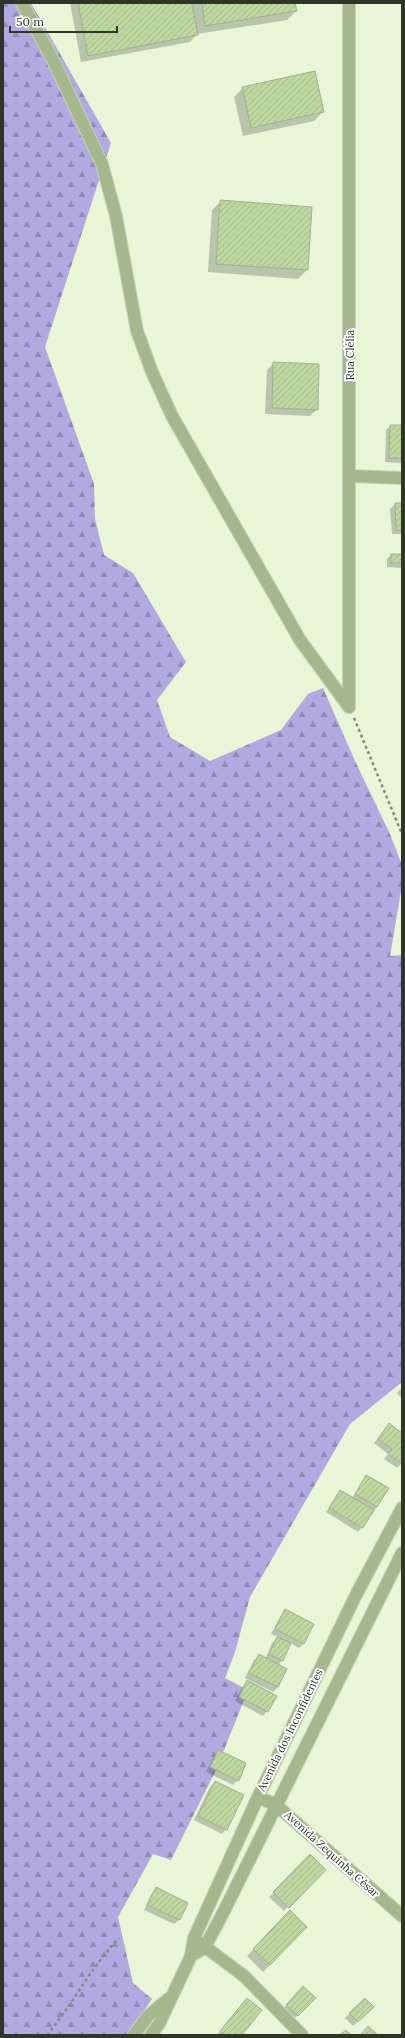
<svg xmlns="http://www.w3.org/2000/svg" width="405" height="2038" font-family="Lora,serif">
  <defs>
    <pattern id="forest-firs" width="22" height="20" patternUnits="userSpaceOnUse"><rect width="22" height="20" fill="#b1a9e0"/><path d="M5 1l3.5 6h-7zM16 11l3.5 6h-7z" fill="#908ab6"/></pattern>
    <pattern id="building-hatch" width="6" height="6" patternUnits="userSpaceOnUse"><rect width="6" height="6" fill="#bed69f"/><path d="M-1 1l2-2M0 6l6-6M5 7l2-2" fill="none" stroke="#a4b889"/></pattern>
  </defs>
  <rect width="100%" height="100%" fill="#e8f5d7"/>
  <polygon fill="url(#forest-firs)" points="3,3 31,3 111,143 45,347 94,484 95,519 104,555 133,573 186,662 157,700 170,737 210,761 281,730 308,694 323,688 355,761 390,834 402,865 402,885 390,956 402,955 402,1382 350,1424 250,1597 235,1652 225,1678 248,1690 216,1770 171,1860 153,1854 118,1917 133,1983 152,1999 128,2035 3,2035"/>
  <g fill="#0003">
    <polygon points="70,3 294,3 296,11 287,20 197,34 190,42 81,62"/>
    <polygon points="243,88 323,112 314,121 243,136 234,97"/>
    <polygon points="221,201 307,270 298,279 208,272 212,210"/>
    <polygon points="274,363 317,409 310,416 265,414 267,370"/>
    <polygon points="390,426 402,426 402,463 385,462 386,430"/>
    <polygon points="395,504 402,504 402,534 392,534 390,509"/>
    <polygon points="391,555 402,555 402,568 387,567 387,559"/>
    <polygon points="402,1388 402,1399 397,1393"/>
    <polygon points="389,1425 402,1434 402,1463 397,1468 384,1459 388,1454 374,1443"/>
    <polygon points="366,1476 377,1507 358,1532 326,1512 340,1491 352,1498"/>
    <polygon points="285,1611 304,1643 299,1648 290,1643 283,1660 278,1665 286,1669 278,1687 273,1692 245,1678 254,1660 259,1656 265,1659 272,1643 278,1637 271,1634 281,1615"/>
    <polygon points="247,1681 267,1711 263,1716 235,1701 243,1686"/>
    <polygon points="218,1751 238,1780 233,1785 206,1772 214,1756"/>
    <polygon points="215,1782 226,1829 222,1834 194,1820 210,1787"/>
    <polygon points="310,1856 325,1870 284,1911 269,1897"/>
    <polygon points="156,1888 187,1903 179,1920 174,1924 144,1910 152,1893"/>
    <polygon points="290,1912 306,1927 263,1972 247,1956"/>
    <polygon points="303,1987 315,1998 293,2020 282,2010"/>
    <polygon points="247,1999 241,2035 217,2035 242,2004"/>
    <polygon points="365,1999 372,2007 353,2026 345,2018"/>
  </g>
  <g fill="url(#building-hatch)" stroke="#a3b094">
    <polygon points="78,3 192,3 198,35 88,56"/>
    <polygon points="202,3 295,3 297,11 205,26"/>
    <polygon points="315,71 324,112 251,128 242,87"/>
    <polygon points="220,200 312,207 308,270 216,264"/>
    <polygon points="273,362 319,364 318,410 272,408"/>
    <polygon points="390,425 402,425 402,458 389,458"/>
    <polygon points="395,503 402,503 402,530 396,530"/>
    <rect x="391" y="554" width="11" height="9"/>
    <polygon points="389,1423 402,1433 402,1464 388,1454 392,1449 378,1439"/>
    <polygon points="366,1475 389,1488 377,1507 355,1494"/>
    <polygon points="340,1490 374,1510 363,1528 329,1508"/>
    <polygon points="285,1609 314,1624 304,1644 275,1629"/>
    <polygon points="277,1637 291,1643 283,1661 269,1654"/>
    <polygon points="259,1654 287,1669 278,1687 249,1673"/>
    <polygon points="247,1680 277,1696 268,1712 239,1697"/>
    <polygon points="218,1750 246,1763 239,1781 210,1767"/>
    <polygon points="215,1781 244,1795 227,1830 198,1816"/>
    <polygon points="310,1854 326,1870 289,1908 273,1892"/>
    <polygon points="156,1887 188,1903 180,1920 147,1905"/>
    <polygon points="290,1910 307,1927 270,1965 253,1949"/>
    <polygon points="303,1986 316,1998 298,2016 286,2005"/>
    <polygon points="247,1998 262,2010 242,2035 225,2035 220,2031"/>
    <polygon points="365,1998 374,2007 358,2022 349,2013"/>
    <polygon points="368,2026 378,2035 360,2035"/>
    <polygon points="346,2030 351,2035 340,2035"/>
  </g>
  <g fill="none" stroke-linecap="round" stroke-linejoin="round">
    <defs>
      <g id="minor">
        <polyline points="22,3 53,60 102,164 116,216 137,331 152,372 172,416 300,640 349,707"/>
        <polyline points="349,3 349,707"/>
        <polyline points="350,476 402,478"/>
        <polyline points="258,1797 276,1805 402,1916"/>
        <polyline points="200,1943 244,1976 302,2035"/>
        <polyline points="191,1956 205,1947 224,1911 402,1553"/>
        <polyline points="134,2035 148,2016 168,1999"/>
        <polyline points="151,2035 159,2024 191,1956 194,1938 258,1797 356,1595 402,1508"/>
      </g>
    </defs>
    <use href="#minor" stroke="#c7d2b8" stroke-width="14"/>
    <g stroke="#848d79" stroke-width="2.5" stroke-dasharray="3 3" stroke-linecap="butt">
      <polyline points="354,718 402,834"/>
      <path d="M47 2035C73 2004 91 1967 119 1938"/>
    </g>
    <use href="#minor" stroke="#a5b88d" stroke-width="12"/>
  </g>
  <g text-anchor="middle" stroke-width="4" stroke-linejoin="round" paint-order="stroke">
    <g font-size="11" fill="#303529" stroke="#fff">
      <text transform="translate(350 355) rotate(-90)" y="4">Rua Clélia</text>
      <text transform="translate(290 1730) rotate(-64)" y="4">Avenida dos Inconfidentes</text>
      <text transform="translate(332 1854) rotate(42)" y="4">Avenida Zequinha César</text>
    </g>
  </g>
  <rect width="405" height="2038" fill="none" stroke="#303529" stroke-width="8"/>
  <path d="M10 26v6h107v-6" fill="none" stroke="#303529" stroke-width="2"/>
  <text x="16" y="26" font-size="12" fill="#303529" stroke="#ffffff" stroke-width="3" paint-order="stroke">50 m</text>
</svg>
